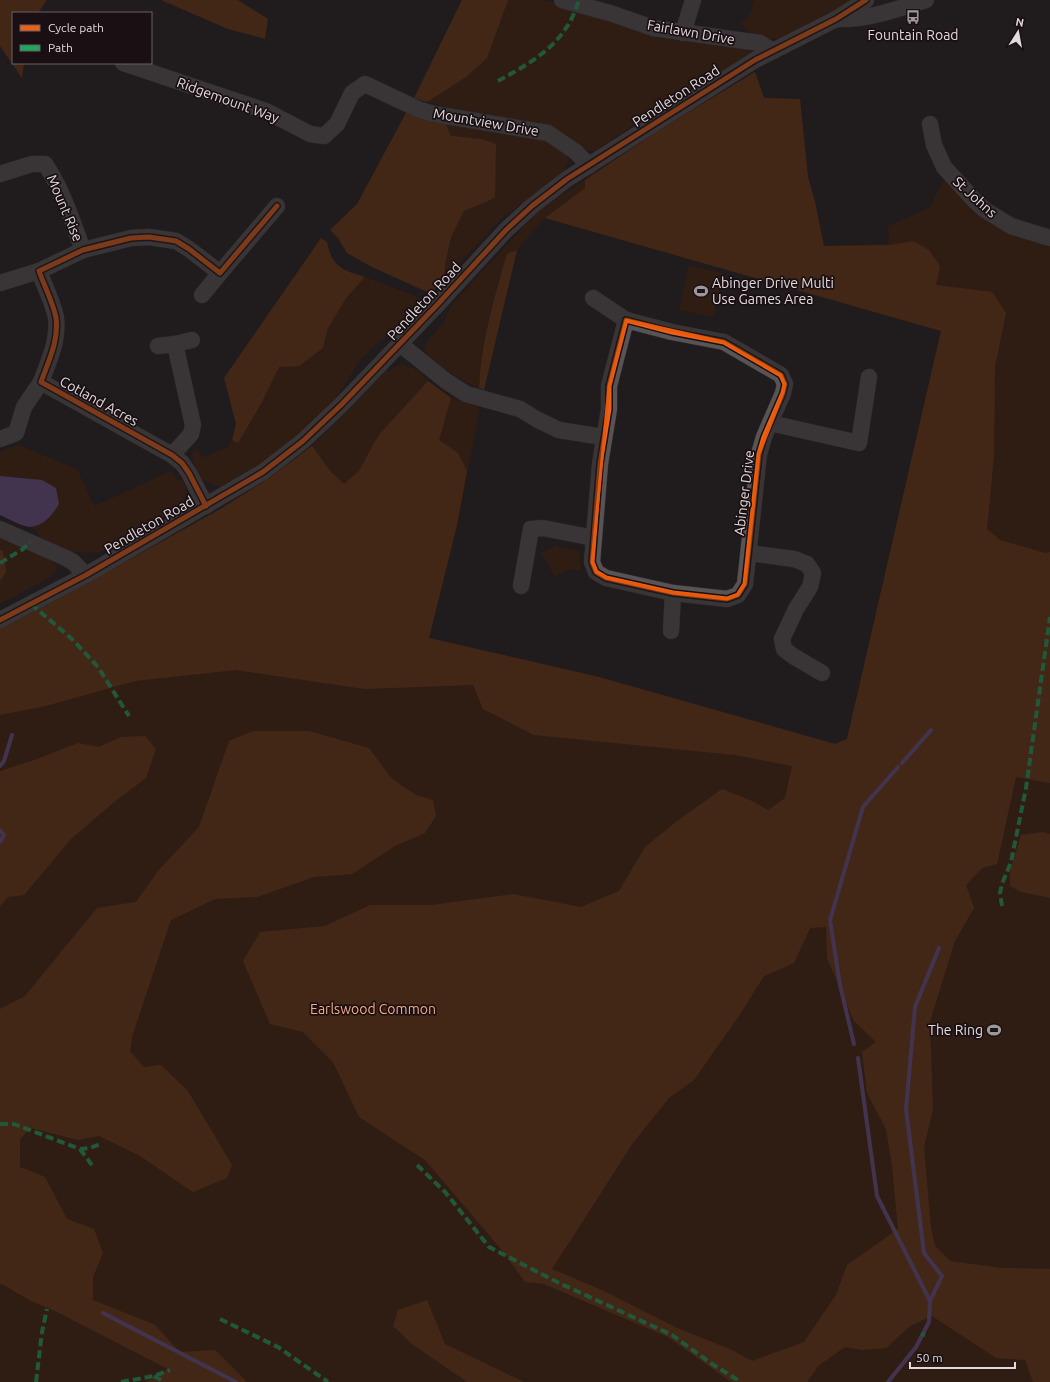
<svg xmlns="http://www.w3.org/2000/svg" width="1050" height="1382" font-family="Ubuntu,sans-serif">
  <rect width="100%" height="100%" fill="#201b1d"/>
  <g fill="#411f0a">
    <polygon points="508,0 543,0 585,11 748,48 749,54 673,99 596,150 585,151 542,124 451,108 427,102 487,58"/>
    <polygon points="754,0 853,0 832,13 781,38 768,39 751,35 741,23 749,16"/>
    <path d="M755 72 764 98 800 99 808 177 815 202 824 246 889 244 888 226 929 208 943 181 955 170C969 184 983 199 1000 210 1015 219 1033 223 1050 228V1382H0V626L118 566 222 508 268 479 312 446 387 370 389 372 397 365 407 366 417 370 428 381 451 398 480 408 457 525 429 638 599 677 835 744 847 739 941 331 545 218 517 250 507 254C494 298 481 342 479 388 468 384 432 363 427 353 425 351 425 346 425 344L444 322 449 308 537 212 658 131Z"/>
    <polygon points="445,123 548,140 567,155 568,163 563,172 502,218 444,280 445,265 451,237 464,211 495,198 482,139 451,137"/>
    <polygon points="689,265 723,273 713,317 679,310"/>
    <polygon points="365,277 417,297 424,302 396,331 384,338 361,359 330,407 281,449 253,469 223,486 213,485 202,479 193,462 192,453 195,448 203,457 228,447 232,440 238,442 262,402 279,367 299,365 323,348 328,328 347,297"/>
    <path d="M18 445 77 469 94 506 171 471 178 481 183 479C188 493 184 502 174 512L100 552 86 553 72 551 41 539 36 530 29 527 39 525 26 478 0 476V451Z"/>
    <polygon points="0,536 50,558 57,567 56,572 51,577 0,604"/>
    <polygon points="556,546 579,550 581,571 570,569 555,577 541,553"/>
  </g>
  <g fill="#6b3511" fill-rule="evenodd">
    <polygon points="0,0 47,0 38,13 13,13 13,63 24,63 22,78 0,46"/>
    <polygon points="161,0 238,0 268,19 265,39 228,29"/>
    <polygon points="462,0 508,0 487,58 466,77 427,102 414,98"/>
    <path d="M755 72 764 98 800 99 808 177 815 202 824 246 890 245 913 241 929 250 940 266 936 285 992 292 1006 313 995 366 994 457 987 529 1000 540 1045 553 1050 552V783L1016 777 997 864 982 868 966 885 974 908 955 941 930 1021 933 1109 924 1147 931 1228 935 1246 950 1261 1001 1268 1050 1269V1382H1033L1025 1360 996 1358 932 1316 910 1326 886 1348 862 1350 845 1347 818 1366 807 1382H731L668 1337 544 1284 525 1282 501 1249 425 1160 359 1117 333 1062 303 1032 270 1024 243 961 260 932 325 926 370 905H431L513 894 581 907 619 891 645 847 681 818 722 789 752 801 768 810 785 798 792 766 735 755 534 735 483 709 473 685 365 689 236 670 135 681 46 706 0 715V626L118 566 222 508 268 479 312 446 331 472 344 484 359 471 378 436 428 381 451 398 439 440 458 453 467 471 457 525 429 638 599 677 835 744 847 739 941 331 545 218 585 188V180L658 131ZM826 927 827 958 854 1021 876 1042 862 1052 867 1093 886 1129 892 1165 898 1229 847 1265 836 1295 804 1342 752 1361 732 1350 675 1327 604 1291 552 1269 633 1143 669 1098 694 1080 738 1017 764 976 794 963 810 928Z"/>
    <polygon points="407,111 445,123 451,136 482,139 496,144 495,198 464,211 451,237 445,265 444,280 432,292 425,291 372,267 347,253 338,238 330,230 357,204"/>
    <path d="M321 238 327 242C332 267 342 270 365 277L347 297 328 328 323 348 299 366 279 367 262 402 238 443 232 440 236 424 224 378Z"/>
    <path d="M517 250 484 390 479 388C481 342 494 298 507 254Z"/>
    <polygon points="0,550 3,551 6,572 0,581"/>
    <polygon points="253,731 309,731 369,748 392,779 416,795 433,800 436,816 425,833 395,846 352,874 314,877 257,897 215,899 171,920 132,1037 130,1051 144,1067 161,1065 188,1091 232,1165 227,1178 193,1192 140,1156 99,1136 78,1140 31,1128 20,1139 20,1167 45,1177 67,1219 94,1229 103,1253 93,1277 93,1300 155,1325 180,1352 215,1350 247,1382 145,1382 152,1379 168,1369 55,1311 31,1301 2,1284 0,1284 0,1009 25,996 97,908 136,902 158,871 199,827 229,741"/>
    <polygon points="145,736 156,749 146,778 114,802 71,839 24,895 8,897 0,906 0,771 37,759 78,743 99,747 121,737"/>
    <polygon points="1043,832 1050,834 1050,898 1021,892 1010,886 1010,871 1021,835"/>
    <polygon points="427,1300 445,1344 524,1382 467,1382 412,1344 393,1326 398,1310"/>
  </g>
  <path fill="#6c528a" d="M0 476 42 480 56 488 59 504C53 514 44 526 30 527 23 527 7 518 0 515Z"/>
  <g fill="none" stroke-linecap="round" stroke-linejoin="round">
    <g stroke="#6c528a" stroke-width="4">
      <polyline points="902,763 931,730"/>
      <polyline points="0,766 4,761 12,735"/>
      <polyline points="0,830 4,835 0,842"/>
      <polyline points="854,1044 840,985 830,920 863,807 898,767"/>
      <polyline points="858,1058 877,1196 930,1301 929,1322 916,1347 888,1382"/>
      <polyline points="930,1301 942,1276 924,1253 906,1109 915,1007 939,948"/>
      <polyline points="103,1313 236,1382"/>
    </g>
    <defs>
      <g id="minor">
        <polyline points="562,0 610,13 653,28 760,43 773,51"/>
        <path d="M838 19C868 20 897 9 926 0"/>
        <polyline points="683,33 693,0"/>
        <polyline points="123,63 266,111 310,134 324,136 337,124 352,93 365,84 420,110 434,114 548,133 576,152 589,166"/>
        <polyline points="930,124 934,145 944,167 974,200 985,210 1011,226 1050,238"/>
        <path d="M0 174 32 164H45C63 190 72 221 83 250"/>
        <polyline points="0,283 39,271"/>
        <polyline points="202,295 220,273"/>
        <polyline points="593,298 626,320"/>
        <polygon points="626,320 672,332 724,342 781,375 785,384 783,393 764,437 759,454 745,584 738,595 727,599 673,593 606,578 596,572 592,562 600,464 609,409 609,386"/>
        <polyline points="400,344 446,381 466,394 520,409 538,420 559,430 603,437"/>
        <polyline points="158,346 175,344"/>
        <polyline points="770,423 859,443 869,377"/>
        <polyline points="0,439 16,433 24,407 41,382"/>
        <polyline points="172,455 191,434 193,425 175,344 192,340"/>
        <path d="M206 506 189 473 182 463 172 455 41 382C48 362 59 341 56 318 54 305 44 285 39 271L83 250 131 238 149 237 176 241 189 249 220 273 277 206"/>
        <polyline points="0,529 66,558 73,562 86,575"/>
        <polyline points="749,553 794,559 807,564 813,573 810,587 796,609 782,639 784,649 793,656 822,673"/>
        <polyline points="521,586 531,529 543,528 594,538"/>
        <polyline points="0,620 86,575 263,472 303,441 341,405 437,305 506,230 532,206 567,179 755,60 836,19 866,0"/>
        <polyline points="671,631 673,593"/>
      </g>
    </defs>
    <use href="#minor" stroke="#3c383a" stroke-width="17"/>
    <use href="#minor" stroke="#585455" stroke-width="16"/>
    <g stroke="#20a55d" stroke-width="4" stroke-dasharray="8 4" stroke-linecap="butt">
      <path d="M498 81C523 67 550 53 566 28 572 20 576 9 579 0"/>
      <polyline points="0,563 23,549 30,542"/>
      <polyline points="31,604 72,639 98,667 129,716"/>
      <polyline points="1002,906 1000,893 1002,884 1011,862 1026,788 1050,617"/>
      <polyline points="0,1124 14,1124 80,1149 90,1148 100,1144"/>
      <polyline points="80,1149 94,1168"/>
      <polyline points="417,1165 446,1193 489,1247 557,1282 672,1335 712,1364 741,1382"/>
      <polyline points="220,1319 278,1347 328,1382"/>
      <polyline points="921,1334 925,1335"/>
      <polyline points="154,1376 164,1382"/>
      <polyline points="36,1382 42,1332 47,1309"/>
      <polyline points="121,1382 154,1376 170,1370"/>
    </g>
    <defs>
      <g id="cycleway">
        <polygon points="626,320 672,332 724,342 781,375 785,384 783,393 764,437 759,454 745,584 738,595 727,599 673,593 606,578 596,572 592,562 600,464 609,409 609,386"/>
        <path d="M206 506 189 473 182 463 172 455 41 382C48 362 59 341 56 318 54 305 44 285 39 271L83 250 131 238 149 237 176 241 189 249 220 273 277 206"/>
        <polyline points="0,620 86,575 263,472 303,441 341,405 437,305 506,230 532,206 567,179 755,60 836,19 866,0"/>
      </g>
    </defs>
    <use href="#cycleway" stroke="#1a1013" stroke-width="8"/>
    <use href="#cycleway" stroke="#ea6118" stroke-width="5"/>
  </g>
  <path d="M0 0H1050V1382H0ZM626 320 724 342 781 375 785 384 783 393 759 454 745 584 738 595 727 599 673 593 606 578 596 572 592 562 609 386Z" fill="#201b1d" fill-opacity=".55" fill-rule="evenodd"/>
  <path fill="none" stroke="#e8590c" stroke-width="3" stroke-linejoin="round" d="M626 320 724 342 781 375 785 384 783 393 759 454 745 584 738 595 727 599 673 593 606 578 596 572 592 562 609 386Z"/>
  <defs>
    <symbol id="bus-bare" viewBox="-9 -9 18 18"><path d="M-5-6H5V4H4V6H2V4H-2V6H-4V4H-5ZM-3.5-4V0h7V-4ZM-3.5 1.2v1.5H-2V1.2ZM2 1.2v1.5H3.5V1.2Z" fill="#9e9799" stroke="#1a1013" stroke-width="2.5" paint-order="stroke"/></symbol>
    <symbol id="stadium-bare" viewBox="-9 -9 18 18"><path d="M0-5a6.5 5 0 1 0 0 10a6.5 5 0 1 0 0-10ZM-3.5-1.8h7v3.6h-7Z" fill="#9e9799" stroke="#1a1013" stroke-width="2.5" paint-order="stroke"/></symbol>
  </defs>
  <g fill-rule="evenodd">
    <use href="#bus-bare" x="903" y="7" width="20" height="20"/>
    <use href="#stadium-bare" x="691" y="281" width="20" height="20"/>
    <use href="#stadium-bare" x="984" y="1020" width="20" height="20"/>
  </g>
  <g text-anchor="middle" stroke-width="3.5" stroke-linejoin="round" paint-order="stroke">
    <g font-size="14" fill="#e2dadc" stroke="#1a1013">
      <text transform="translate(691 32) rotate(10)" y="5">Fairlawn Drive</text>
      <text transform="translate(676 96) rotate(-33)" y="5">Pendleton Road</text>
      <text transform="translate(228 100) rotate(20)" y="5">Ridgemount Way</text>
      <text transform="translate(486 122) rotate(10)" y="5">Mountview Drive</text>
      <text transform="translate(975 197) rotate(42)" y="5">St Johns</text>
      <text transform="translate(65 208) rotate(67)" y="5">Mount Rise</text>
      <text transform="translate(424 301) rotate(-47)" y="5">Pendleton Road</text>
      <text transform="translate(99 401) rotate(29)" y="5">Cotland Acres</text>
      <text transform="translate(744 493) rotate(-83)" y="5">Abinger Drive</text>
      <text transform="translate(149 525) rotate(-30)" y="5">Pendleton Road</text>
    </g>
    <g font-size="14" fill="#e2dadc" stroke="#1a1013">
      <text x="913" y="40">Fountain Road</text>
      <text x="712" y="288" text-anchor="start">Abinger Drive Multi<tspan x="712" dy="16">Use Games Area</tspan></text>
      <text x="983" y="1035" text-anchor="end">The Ring</text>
    </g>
    <g font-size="14" fill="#f6ab81" stroke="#1a1013">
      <text x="373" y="1014">Earlswood Common</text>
    </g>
  </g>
  <rect x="12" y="12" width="140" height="52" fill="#1a1013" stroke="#6a6163"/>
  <rect x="20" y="25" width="20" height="6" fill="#ea6118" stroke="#6a6163"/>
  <text x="48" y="32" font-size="12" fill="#e2dadc">Cycle path</text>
  <rect x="20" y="45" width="20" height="6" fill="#20a55d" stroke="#6a6163"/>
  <text x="48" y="52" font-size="12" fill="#e2dadc">Path</text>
  <g transform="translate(1018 32) rotate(11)" stroke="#1a1013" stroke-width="3" paint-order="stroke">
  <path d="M0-3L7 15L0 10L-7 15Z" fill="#e2dadc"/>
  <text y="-6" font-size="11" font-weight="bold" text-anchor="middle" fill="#e2dadc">N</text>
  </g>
  <path d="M910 1362v6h105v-6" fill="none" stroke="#e2dadc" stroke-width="2"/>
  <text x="916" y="1362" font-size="12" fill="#e2dadc" stroke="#1a1013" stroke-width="3" paint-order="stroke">50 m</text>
</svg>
